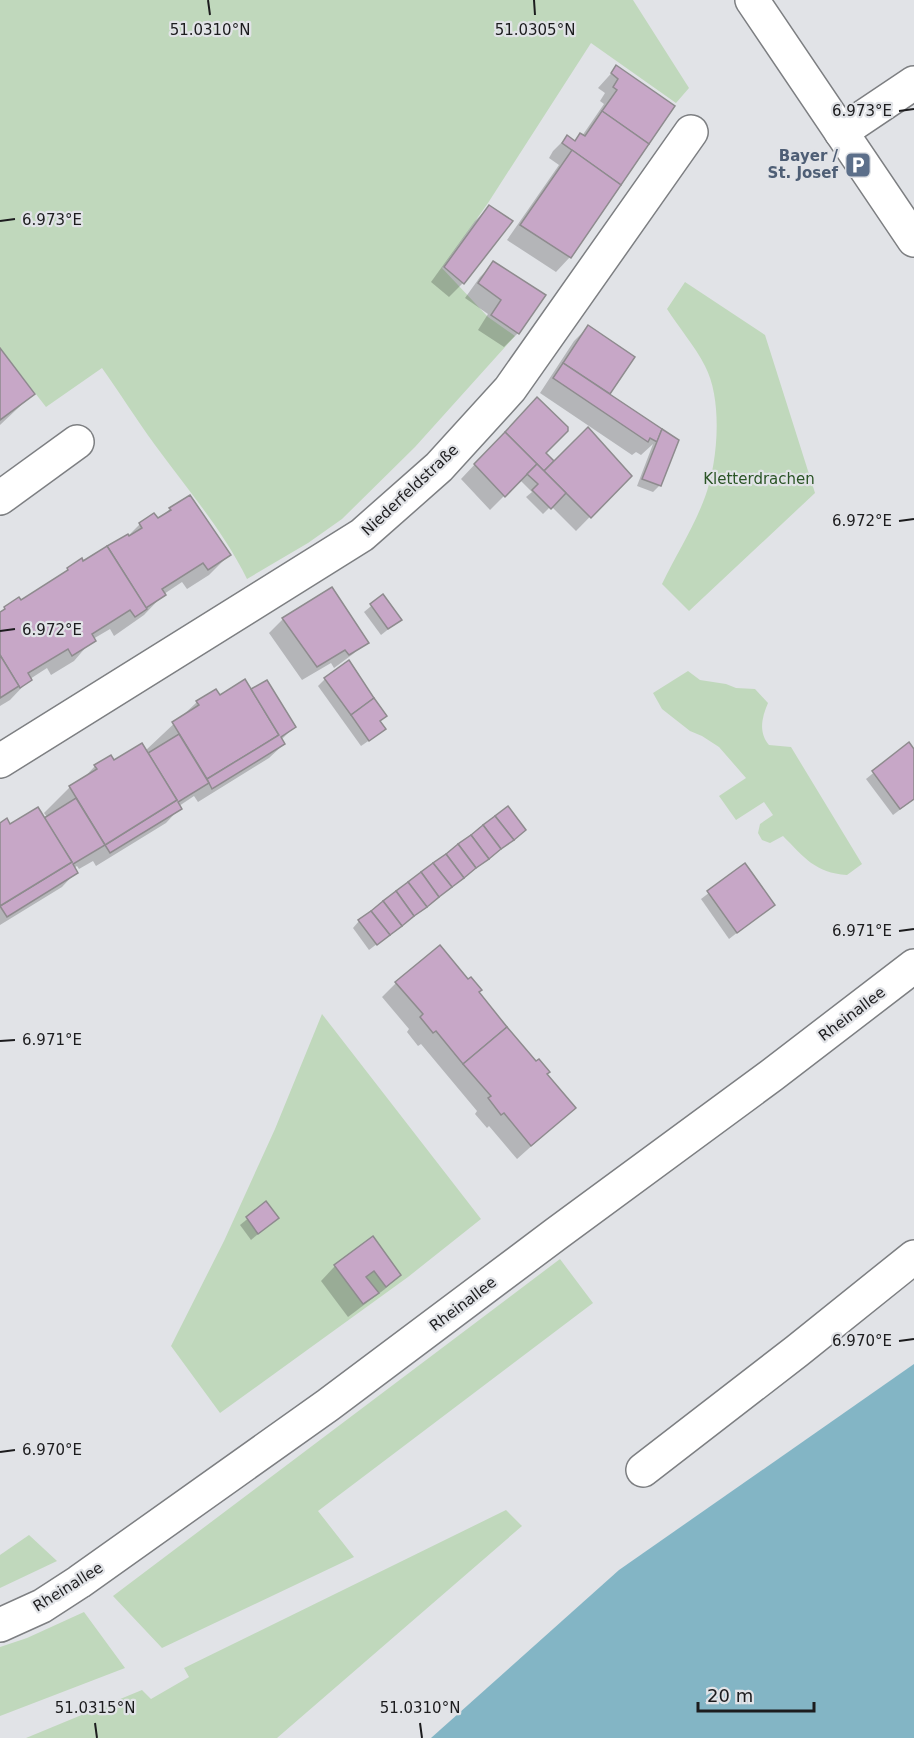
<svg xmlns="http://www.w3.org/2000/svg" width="914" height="1738" font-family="'DejaVu Sans',sans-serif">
  <rect width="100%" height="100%" fill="#e1e3e7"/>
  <g fill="#c0d8bc">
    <path d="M0 0H633L689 88 676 103 591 43 488 203 442 268 488 317 515 336 415 447 342 519 308 543 247 579C223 530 187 489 155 445 136 419 120 393 102 368L46 407 0 348Z"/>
    <path d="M685 282 765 335 815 493 689 611 662 584C676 555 694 527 705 497 718 462 723 400 705 366 695 346 679 328 667 309Z"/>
    <path d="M688 671 700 680 726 684 736 688 755 689 768 703C762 717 758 732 769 745L791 747 862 864 847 875C815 873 804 857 783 836L770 843 762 840 758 833 760 824 773 815 764 802 736 820 719 796 746 778 719 747 702 736 690 731 662 709 653 693Z"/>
    <polygon points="322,1014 481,1219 408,1277 220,1413 171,1346 224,1241 275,1129"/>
    <polygon points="560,1259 593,1303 318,1511 354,1557 162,1648 113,1596"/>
    <polygon points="506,1510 522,1526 277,1738 26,1738 142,1690 151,1699 189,1677 184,1668"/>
    <polygon points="29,1535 57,1561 0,1588 0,1555"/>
    <polygon points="84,1612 125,1668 0,1716 0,1647 27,1638"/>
  </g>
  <polygon fill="#83b5c5" points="914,1364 914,1738 431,1738 619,1570"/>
  <g fill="#0003">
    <polygon points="617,67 673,106 570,257 556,272 507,240 559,165 549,158 553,151 567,137 574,142 581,135 582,136 604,104 600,101 605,93 598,88"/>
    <polygon points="489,207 511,221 463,283 449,297 431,282 475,221"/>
    <polygon points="494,263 518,333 504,347 478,330 488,314 465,298 480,277"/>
    <polygon points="588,327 633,358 608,394 677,441 660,485 653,492 637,486 653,444 641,455 636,452 632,455 540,393 574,341"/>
    <polygon points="0,351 33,394 0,425"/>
    <polygon points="523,413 544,453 554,463 630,476 576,531 551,506 543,514 526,497 532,492 520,480 490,510 461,479"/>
    <polygon points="170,509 229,555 209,575 187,589 182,582 164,594 144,615 114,636 110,629 93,639 74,661 51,675 47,668 30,679 10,700 0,706 0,613 5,608 20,602 58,579 68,569 83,563 128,536 140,524 157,520"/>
    <polygon points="382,597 400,620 381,635 364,612"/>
    <polygon points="283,619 367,640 353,654 334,668 331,663 302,680 269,633"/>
    <polygon points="325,679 379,722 377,735 361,746 318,686"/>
    <polygon points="251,692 294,727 281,740 284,744 269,758 198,802 194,796 179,806 180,808 166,823 96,866 93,861 79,869 77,866 74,868 76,872 62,887 0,925 0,824 10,826 44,820 47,817 44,813 70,787 82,780 95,766 145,751 197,702"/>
    <polygon points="909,744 914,752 914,799 893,815 866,779"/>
    <polygon points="517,837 369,950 353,928 359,921"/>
    <polygon points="745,865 773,905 729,939 701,899"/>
    <polygon points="396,983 477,993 574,1108 517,1159 489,1126 487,1128 475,1114 477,1111 421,1044 418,1046 407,1032 409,1029 382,997"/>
    <polygon points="266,1204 277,1218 251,1240 240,1225"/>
    <polygon points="372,1238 399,1275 385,1289 348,1317 321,1281 335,1266"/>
  </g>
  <g fill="#c7a7c7" stroke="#8e8b8e" stroke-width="1.5">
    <polygon points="616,65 675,106 649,144 602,111 617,90 613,87 618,79 611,73"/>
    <polygon points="602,111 649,144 621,185 562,143 567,135 575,141 580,133 585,136"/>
    <polygon points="572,150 621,185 571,258 520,225"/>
    <polygon points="489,205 513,221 464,284 444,267"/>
    <polygon points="493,261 546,295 519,334 491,315 501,300 478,283"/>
    <polygon points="588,325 635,357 610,394 563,363"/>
    <polygon points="0,348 35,394 0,420"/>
    <polygon points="563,363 662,429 657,442 650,438 648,442 553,378"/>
    <polygon points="537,397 568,427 568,431 546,453 554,461 544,471 505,432"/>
    <polygon points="588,427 632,476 591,518 544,471"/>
    <polygon points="662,429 679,440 661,486 642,479"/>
    <polygon points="505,432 537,464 505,497 474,464"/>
    <polygon points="537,464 566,493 551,509 532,490 538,484 527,474"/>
    <polygon points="190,495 231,555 208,570 203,563 162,589 166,595 146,608 107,546 128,534 129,536 142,528 139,523 154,513 158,518 171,510 169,508"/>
    <polygon points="107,546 147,609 135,617 130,610 92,634 96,641 72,656 68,649 28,673 32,680 20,688 0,655 0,612 5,609 4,607 19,597 21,600 68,570 67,568 82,558 83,561"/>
    <polygon points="332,587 369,643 349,655 345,650 317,667 282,618"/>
    <polygon points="383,594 402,620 388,629 370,604"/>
    <polygon points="0,655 19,686 0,698"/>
    <polygon points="349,660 374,698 351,715 324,678"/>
    <polygon points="245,679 279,735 207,779 172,722 199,705 196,701 216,689 220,695"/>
    <polygon points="267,680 296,727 281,737 285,744 212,789 207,779 279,735 251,689"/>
    <polygon points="374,698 387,716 380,721 386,729 369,741 351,715"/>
    <polygon points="179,734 209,783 178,802 182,809 110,853 105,845 177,800 148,753"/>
    <polygon points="909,742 914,749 914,799 900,809 872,771"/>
    <polygon points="142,743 177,800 105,845 69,786 97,769 94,765 111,755 114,760"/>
    <polygon points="76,798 105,845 73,864 78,873 7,917 0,906 72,862 44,818"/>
    <polygon points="508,806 526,830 514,840 495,816"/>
    <polygon points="38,807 72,862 0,906 0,823 7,818 10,824"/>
    <polygon points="495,816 514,840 501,849 483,825"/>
    <polygon points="483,825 501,849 489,859 471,835"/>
    <polygon points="471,835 489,859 476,868 458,844"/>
    <polygon points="458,844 476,868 464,878 446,854"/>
    <polygon points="446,854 464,878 452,887 433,863"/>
    <polygon points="433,863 452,887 439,897 421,872"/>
    <polygon points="745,863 775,905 737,933 707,891"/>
    <polygon points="421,872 439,897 427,907 408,882"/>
    <polygon points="408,882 427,907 414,916 396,891"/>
    <polygon points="396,891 414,916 402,926 383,901"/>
    <polygon points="383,901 402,926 390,935 371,911"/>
    <polygon points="371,911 390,935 377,945 358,920"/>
    <polygon points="440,945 468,979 471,977 482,990 479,992 507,1027 463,1064 436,1031 433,1033 420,1017 423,1014 395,982"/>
    <polygon points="507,1027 536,1061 539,1059 550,1072 547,1074 576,1108 531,1146 504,1113 501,1115 488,1098 491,1096 463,1064"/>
    <polygon points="266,1201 279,1218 258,1234 246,1217"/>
    <polygon points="373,1236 401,1275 386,1287 374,1271 366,1277 379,1293 363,1304 334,1265"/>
  </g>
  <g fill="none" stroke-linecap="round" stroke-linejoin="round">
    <defs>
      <g id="minor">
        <polyline points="752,0 914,240"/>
        <polyline points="841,132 914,83"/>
        <polyline points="0,498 77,442"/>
        <polyline points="0,761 362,535 439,467 510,389 691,132"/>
        <polyline points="643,1470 797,1351 914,1257"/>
      </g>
      <polyline id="major" points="0,1625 42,1606 79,1582 328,1405 556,1234 772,1075 914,966"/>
    </defs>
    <use href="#minor" stroke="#7d7f82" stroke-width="36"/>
    <use href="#major" stroke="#7d7f82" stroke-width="36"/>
    <use href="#minor" stroke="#fff" stroke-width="33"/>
    <use href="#major" stroke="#fff" stroke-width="33"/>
  </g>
  <path fill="none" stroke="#1c1c1e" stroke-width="2" d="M208 0 210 15M534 0 535 15M899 111 914 109M0 221 15 219M899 521 914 519M0 631 15 629M899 931 914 929M0 1041 15 1040M899 1341 914 1339M0 1452 15 1450M95 1723 97 1738M420 1723 422 1738"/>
  <defs>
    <symbol id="parking-square" viewBox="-11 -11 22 22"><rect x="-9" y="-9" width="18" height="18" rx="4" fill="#5c6f8a" stroke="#e1e3e7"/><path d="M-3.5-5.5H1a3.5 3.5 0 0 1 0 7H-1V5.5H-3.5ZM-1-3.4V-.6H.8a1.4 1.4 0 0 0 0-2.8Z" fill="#fff"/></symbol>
  </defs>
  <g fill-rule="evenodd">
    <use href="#parking-square" x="843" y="150" width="30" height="30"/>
  </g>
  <g text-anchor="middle" stroke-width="4.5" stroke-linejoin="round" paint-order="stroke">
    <g font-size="15" font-weight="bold" fill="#4e5e75" stroke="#e1e3e7" text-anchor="end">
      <text x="838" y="161">Bayer /<tspan x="838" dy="17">St. Josef</tspan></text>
    </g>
    <g font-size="15" fill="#2a5425" stroke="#e1e3e7">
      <text x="759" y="484">Kletterdrachen</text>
    </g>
    <g font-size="15" fill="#1c1c1e" stroke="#e1e3e7">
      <text transform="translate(410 490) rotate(-43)" y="5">Niederfeldstraße</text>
      <text transform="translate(852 1014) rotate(-37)" y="5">Rheinallee</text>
      <text transform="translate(463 1304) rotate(-37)" y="5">Rheinallee</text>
      <text transform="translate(68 1587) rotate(-32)" y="5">Rheinallee</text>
    </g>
  </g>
  <g font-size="15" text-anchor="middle" fill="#1c1c1e" stroke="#e1e3e7" stroke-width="4.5" stroke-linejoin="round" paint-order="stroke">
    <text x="210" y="35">51.0310°N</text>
    <text x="535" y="35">51.0305°N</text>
    <text x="862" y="116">6.973°E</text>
    <text x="52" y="225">6.973°E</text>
    <text x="862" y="526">6.972°E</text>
    <text x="52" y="635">6.972°E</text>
    <text x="862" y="936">6.971°E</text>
    <text x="52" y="1045">6.971°E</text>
    <text x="862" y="1346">6.970°E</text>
    <text x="52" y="1455">6.970°E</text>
    <text x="95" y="1713">51.0315°N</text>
    <text x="420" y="1713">51.0310°N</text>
  </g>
  <path d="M698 1702v9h116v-9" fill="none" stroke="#1c1c1e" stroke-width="3"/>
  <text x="707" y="1702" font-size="18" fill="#1c1c1e" stroke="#e1e3e7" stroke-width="4.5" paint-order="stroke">20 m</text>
</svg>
